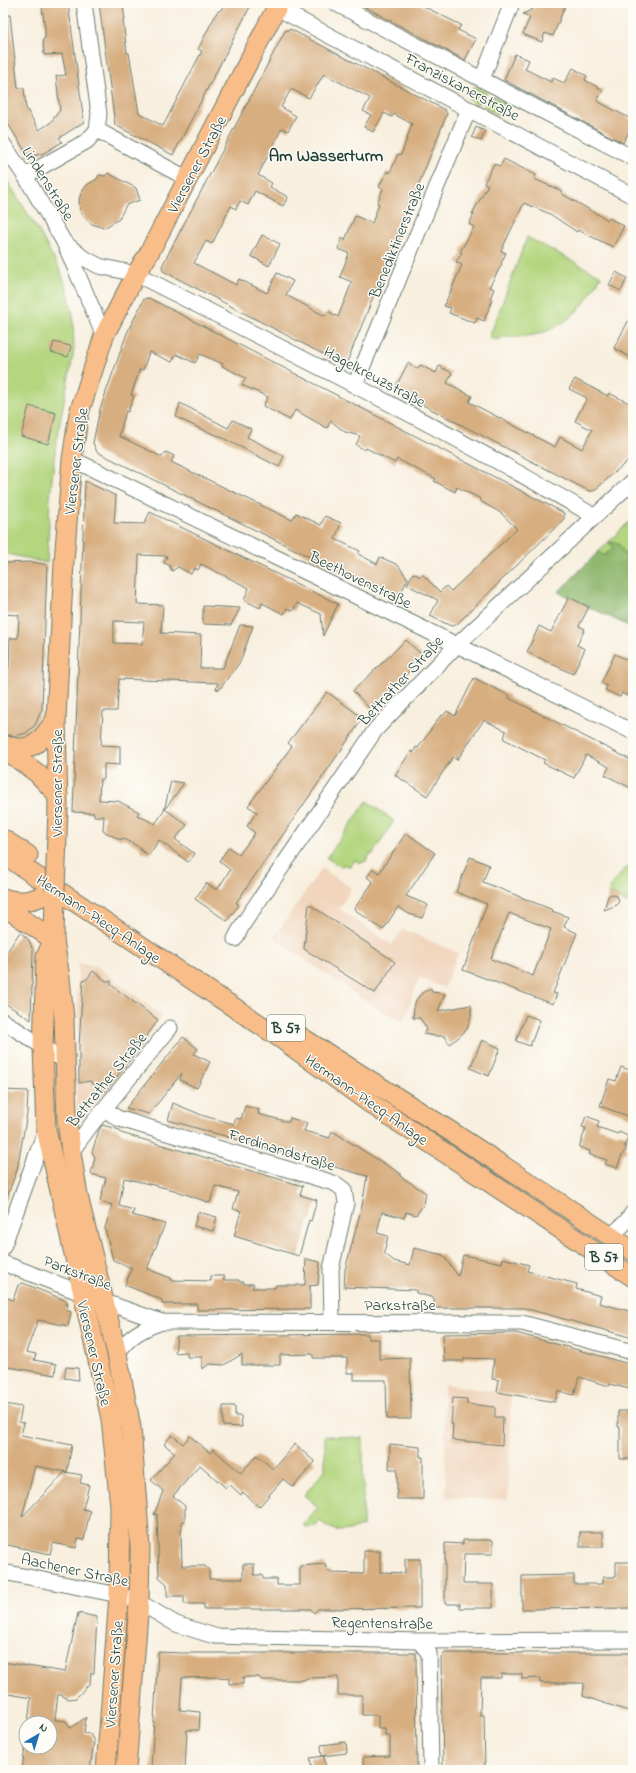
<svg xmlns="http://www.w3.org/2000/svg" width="636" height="1773" font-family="'Indie Flower',sans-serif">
  <rect width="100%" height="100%" fill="#fdfcf7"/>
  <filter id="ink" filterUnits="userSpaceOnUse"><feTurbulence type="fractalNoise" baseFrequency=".025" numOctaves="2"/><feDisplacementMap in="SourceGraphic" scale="8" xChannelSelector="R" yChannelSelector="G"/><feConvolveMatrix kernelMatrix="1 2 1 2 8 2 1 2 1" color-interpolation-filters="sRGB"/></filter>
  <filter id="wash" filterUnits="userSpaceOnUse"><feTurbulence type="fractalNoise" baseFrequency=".012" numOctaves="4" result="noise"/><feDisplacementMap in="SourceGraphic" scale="16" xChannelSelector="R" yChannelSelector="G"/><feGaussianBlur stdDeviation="0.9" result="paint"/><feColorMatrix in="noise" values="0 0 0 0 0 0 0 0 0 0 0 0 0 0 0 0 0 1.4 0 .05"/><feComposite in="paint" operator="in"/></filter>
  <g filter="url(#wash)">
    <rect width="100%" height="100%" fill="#f8efde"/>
    <g fill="#f1d5bd">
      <polygon points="322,868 351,888 339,909 392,945 403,929 458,953 444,988 419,977 404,1021 381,1011 273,938"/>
      <polygon points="78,963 96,966 162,1016 131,1061 104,1094 76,1125"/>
      <polygon points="444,1384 511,1394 508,1500 446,1497"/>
    </g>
    <g fill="#b4d67f" stroke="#6a8a5a">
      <polygon points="474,86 487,93 478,104 468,99"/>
      <polygon points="493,96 508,105 499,115 483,107"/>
      <polygon points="3,174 40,233 60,270 68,292 73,315 74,350 56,443 50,498 47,563 3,553"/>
      <path d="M527 237 601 276C580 318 551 340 502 337L499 340 489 338Z"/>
      <polygon points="633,518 633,628 558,592"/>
      <polygon points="367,801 394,821 372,855 370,854 366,861 360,863 355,860 351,867 347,865 342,865 341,867 327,858"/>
      <path d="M633 862V904L619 900 617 896 612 894 608 896C611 881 622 872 633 862Z"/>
      <path d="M325 1436 363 1438V1526C343 1532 337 1534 320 1521L316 1526 306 1527 303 1525 318 1507 304 1495 325 1470Z"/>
    </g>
    <polygon fill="#8fb76e" stroke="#577a51" points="608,542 618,543 627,558 633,564 633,628 558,592 599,551 604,556 613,547"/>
    <g id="blocks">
      <g fill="#d7ae80" fill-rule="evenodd">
        <polygon points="44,3 68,3 84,122 59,138 62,142 44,153 29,157 3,116 3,15 10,15 18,88 24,88 26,108 39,130 50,123 60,110 56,76 66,75 62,54 44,55 43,39 45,38 45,29 42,7 44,7"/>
        <polygon points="99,3 119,3 119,6 123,6 125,20 123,21 127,53 129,53 139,113 163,126 202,51 198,49 217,12 221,10 225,3 252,3 173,155 115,125"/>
        <polygon points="357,3 417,3 461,25 458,30 476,39 465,60"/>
        <polygon points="535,3 566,3 553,36 545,33 542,42 523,34 530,17 523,14 533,9"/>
        <path d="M290 29 445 110 447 114 347 362 342 364 163 271 162 266 285 31ZM324 74 370 98 363 111 371 115 364 127 373 132 384 113 392 117 394 114 412 124 401 155 398 154 390 173 387 171 379 187 383 189 377 203 379 204 372 223 355 216 345 240 342 238 338 249 349 253 340 277 352 282 338 317 328 311 325 316 286 295 293 281 277 273 267 293 239 279 236 285 194 263 206 241 212 244 231 206 236 209 240 201 248 205 255 191 283 206 288 197 270 187 272 183 258 175 282 128 288 131 296 116 281 107 291 89 309 98Z"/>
        <polygon points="515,54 529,60 525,69 551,82 553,78 564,83 573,68 587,76 585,80 603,90 597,101 633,120 633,124 623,143 504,80"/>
        <polygon points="476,127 485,131 481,141 472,137"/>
        <polygon points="504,159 536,175 534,179 562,191 562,194 608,220 609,218 624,226 613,247 588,235 578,230 577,232 550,214 524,203 501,251 506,253 501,263 502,264 489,287 494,289 490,299 492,300 484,321 477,318 475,323 449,313 451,308 444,306 462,265 456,262 462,253 460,252 474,227 469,224 474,214 472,214 488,185 484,183 494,164 500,166"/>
        <polygon points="108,173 136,188 140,200 126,205 119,219 104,228 92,224 86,219 80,211 79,200 81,193 87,185 97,179 99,175 105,176"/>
        <polygon points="262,235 280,244 269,266 251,256"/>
        <polygon points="616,272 627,278 621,291 609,285"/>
        <polygon points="149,298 564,513 564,519 456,625 451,626 430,616 438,600 407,585 413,573 421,577 422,574 440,592 446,586 451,591 517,529 501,513 480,501 481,499 457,487 455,492 434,481 436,479 397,459 395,463 366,448 365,450 356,445 360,436 345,432 331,421 327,428 295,410 290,420 263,406 268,397 242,385 246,378 222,366 223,364 200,354 195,363 176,354 172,362 149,352 143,370 140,369 131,395 134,396 128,412 126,411 119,436 162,457 166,452 174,456 171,462 292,520 296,513 321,525 325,516 341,523 335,539 360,551 358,554 377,564 380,557 398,565 408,579 397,600 97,452 93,443 100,409 127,333 144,299"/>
        <polygon points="633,312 633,359 614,348"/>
        <polygon points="54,342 71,346 68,357 51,352"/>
        <polygon points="408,363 418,369 420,365 436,373 439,366 452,373 447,383 472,396 469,402 555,447 560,437 582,449 592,430 575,421 587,398 569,389 575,379 608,396 609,393 633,405 633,456 594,491 589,491 394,390"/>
        <polygon points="180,403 228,428 233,420 251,429 247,437 284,456 279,467 219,436 203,430 176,417"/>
        <polygon points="29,406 56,413 48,444 21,436"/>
        <path d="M85 481 116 496 114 523 144 524 150 512 338 604 323 636 321 614 297 603 293 611 287 608 284 614 262 603 260 608 244 600 249 588 201 564 198 570 194 568 191 574 178 567 172 571 169 565 164 563 167 556 139 555 137 604 163 605 161 633 201 635 200 668H223L240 625 253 626 240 662 219 690 216 689 218 683 119 679 117 711H103L101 745 120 746V765L104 764V779H100L99 800 118 801 139 812 137 815 155 824 164 811 171 781 184 783 165 809 187 825 175 839 195 854 188 862 159 840 149 855 140 850 141 848 122 838 121 840 103 831 104 816H94V813L73 812ZM114 621 144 622 142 644 114 643Z"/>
        <polygon points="32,562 47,565 42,709 35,725 26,733 15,736 3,734 3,702 5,692 6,692 7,668 9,668 10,638 18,638 19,615 3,614 3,563"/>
        <polygon points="569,597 589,607 579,626 585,629 577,645 585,649 573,674 527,652 539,626 551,632"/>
        <polygon points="203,606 240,608 231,625 203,624"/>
        <polygon points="406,640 424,657 370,709 353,691"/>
        <polygon points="615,654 633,663 633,684 627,696 622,693 620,697 605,690 607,686 601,683"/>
        <polygon points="474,678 510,696 509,698 633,761 633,789 605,775 609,767 586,755 574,778 543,763 545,760 504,739 506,731 484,720 457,760 453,757 427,796 395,775 411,751 413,753 416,747 418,748 441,715 443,716 447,711 455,716"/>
        <polygon points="327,692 363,718 236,903 239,905 227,921 195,899 206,883 217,890 230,870 219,861 229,847 239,855 255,833 247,826 257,812 248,806 292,746 288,743"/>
        <polygon points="406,833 435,853 406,896 428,905 422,918 409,914 398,907 383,930 354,909 373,882 367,877 373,869 379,873"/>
        <path d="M470 857 489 865 483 882 553 910 552 911 568 917 564 927 577 933 553 993 557 994 553 1004 463 970 487 904 456 892ZM509 913 551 929 533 976 491 959Z"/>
        <polygon points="612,894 617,896 619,900 617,905 604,910 608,896"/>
        <polygon points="309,904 395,962 375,993 304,949"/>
        <polygon points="20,932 29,940 33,951 31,1020 3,1002 3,964 5,955"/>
        <polygon points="93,971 106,981 111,981 111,985 158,1020 130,1060 104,1093 90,1081 79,1083 79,1047 83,980 86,980"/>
        <polygon points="431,988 432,992 445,994 438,1011 471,1005 471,1016 467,1029 458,1038 449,1044 445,1036 435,1036 423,1034 427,1029 420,1018 413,1018 414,1007 416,1000 422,993"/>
        <polygon points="526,1015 540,1020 530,1046 516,1041"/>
        <polygon points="183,1037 198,1049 194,1054 210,1062 197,1088 180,1080 182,1073 149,1114 126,1108"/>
        <polygon points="482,1040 500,1048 489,1076 470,1068"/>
        <polygon points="621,1067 633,1071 633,1109 631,1117 600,1106 609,1079 616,1081"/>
        <polygon points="3,1090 28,1091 27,1114 17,1170 4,1205 3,1205"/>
        <polygon points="173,1103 204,1116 234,1124 236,1118 241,1119 245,1106 259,1110 258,1114 289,1122 290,1118 307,1123 304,1131 330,1138 332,1131 401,1174 400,1176 426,1193 424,1204 416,1215 406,1212 404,1218 382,1212 377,1233 388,1236 384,1253 394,1261 410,1265 414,1248 443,1255 458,1276 463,1255 502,1263 503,1258 529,1265 527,1271 577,1284 576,1289 601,1296 599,1303 633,1312 633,1338 524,1308 434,1308 434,1298 416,1293 416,1290 344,1287 345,1270 362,1206 367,1176 168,1120"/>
        <polygon points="586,1116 599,1121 597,1127 618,1134 619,1132 628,1136 625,1145 626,1150 622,1155 617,1168 605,1164 607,1160 589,1154 590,1151 579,1147 586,1128 582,1127"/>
        <polygon points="102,1125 120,1130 121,1133 303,1186 300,1195 317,1200 311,1221 309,1220 306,1231 299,1256 234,1236 241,1211 233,1209 238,1192 215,1186 210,1203 174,1190 124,1178 119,1206 134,1210 132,1215 165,1224 147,1269 171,1278 171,1280 211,1281 211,1276 225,1276 223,1280 239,1280 239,1282 244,1282 244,1284 254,1284 252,1288 275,1288 276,1285 305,1285 306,1259 320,1262 318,1285 309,1286 310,1286 310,1309 197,1310 197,1304 162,1304 162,1300 125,1285 132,1268 113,1260 105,1228 112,1205 100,1201 106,1178 91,1174 95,1157 92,1152 99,1130"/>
        <polygon points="198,1212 217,1217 213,1231 194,1226"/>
        <polygon points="23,1283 67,1301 66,1304 68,1304 66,1310 71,1312 68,1326 38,1320 26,1352 36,1354 34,1360 56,1364 55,1375 3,1366 3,1296 13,1300 18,1285"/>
        <polygon points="516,1333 633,1365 633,1390 610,1384 609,1386 579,1377 574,1395 558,1391 555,1402 497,1392 499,1380 492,1379 494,1359 464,1358 464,1361 444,1361 443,1334"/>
        <polygon points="368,1334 368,1339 379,1339 379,1359 410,1358 411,1419 387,1419 386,1380 354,1380 354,1373 347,1373 347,1358 313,1358 313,1354 280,1355 280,1365 242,1365 242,1354 224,1365 210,1364 202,1369 202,1357 187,1357 187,1352 175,1353 177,1336"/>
        <polygon points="66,1367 78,1368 79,1380 64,1378"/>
        <polygon points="453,1398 467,1399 467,1404 495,1407 495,1417 503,1417 502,1445 452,1440 453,1424 451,1424"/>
        <polygon points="5,1404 22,1407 19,1422 24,1423 21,1435 72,1445 67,1472 35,1466 22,1517 65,1472 82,1475 80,1483 89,1485 83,1509 90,1511 84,1540 78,1539 76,1548 53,1543 50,1554 3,1544 3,1413"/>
        <polygon points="223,1406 235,1406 235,1416 241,1416 242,1427 223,1426"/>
        <polygon points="618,1411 633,1411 633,1459 620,1459 620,1427 618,1427"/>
        <polygon points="172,1435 183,1444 190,1436 210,1453 213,1449 241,1473 257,1455 273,1469 295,1444 315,1462 293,1487 283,1479 259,1507 243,1492 241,1495 229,1484 226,1488 200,1465 173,1496 185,1506 185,1521 182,1522 182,1530 181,1530 182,1566 205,1566 209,1570 209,1579 243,1579 243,1564 254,1564 254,1575 262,1575 263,1579 277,1579 277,1585 300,1585 300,1566 325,1564 327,1571 331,1571 331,1573 364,1574 364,1551 380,1551 380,1572 405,1573 405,1559 420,1559 420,1608 318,1609 314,1613 311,1609 204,1609 204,1604 184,1604 184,1596 167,1596 167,1584 159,1577 157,1514 154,1515 163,1491 151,1480 175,1453 164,1444"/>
        <polygon points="390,1444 420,1447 420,1457 423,1457 423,1499 397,1499 397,1469 389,1469"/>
        <rect x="580" y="1532" width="23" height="15"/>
        <polygon points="463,1540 493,1540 493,1554 464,1554 463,1584 493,1584 493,1608 460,1608 460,1604 445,1604 445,1543 463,1544"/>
        <polygon points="616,1562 633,1562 633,1608 522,1609 522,1576 574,1575 574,1584 603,1584 603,1577 616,1577"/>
        <polygon points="78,1613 97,1617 94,1673 91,1673 90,1683 76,1698 69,1699 58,1694 55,1720 66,1721 71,1728 86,1717 84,1733 90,1734 94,1741 90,1770 22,1770 25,1747 50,1747 50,1723 28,1723 31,1698 3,1693 3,1662 65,1672"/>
        <polygon points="158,1652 182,1653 416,1653 417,1770 363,1770 363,1757 390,1756 390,1735 385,1735 385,1728 378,1728 378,1715 362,1715 362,1695 338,1695 338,1677 307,1678 304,1680 262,1680 259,1677 243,1677 243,1684 229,1684 229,1678 219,1677 182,1678 180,1710 200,1712 199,1730 187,1730 185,1770 151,1770"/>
        <polygon points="445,1653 633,1653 632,1710 625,1710 583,1696 584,1683 540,1683 540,1678 522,1679 522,1674 501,1674 501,1678 481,1678 480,1715 484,1715 485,1770 443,1770 441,1657"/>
        <polygon points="346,1742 347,1753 322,1756 321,1745"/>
        <polygon points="324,1756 326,1770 312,1770 310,1758"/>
      </g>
    </g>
  </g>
  <g filter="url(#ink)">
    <use href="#blocks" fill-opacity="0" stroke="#6b7b70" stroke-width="1"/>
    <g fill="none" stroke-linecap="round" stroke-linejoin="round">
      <defs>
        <g id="minor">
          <polyline points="84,3 99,114 97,130"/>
          <polyline points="335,3 633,158"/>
          <polyline points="277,8 633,196"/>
          <polyline points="482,79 512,3"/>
          <polyline points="97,130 188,179"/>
          <polyline points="3,144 25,176 64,242 104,336"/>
          <polyline points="25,176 87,141 97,130"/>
          <path d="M64 242 82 257 99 266 136 274C290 352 445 429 594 516"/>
          <polyline points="355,385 469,109"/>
          <polyline points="72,459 457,645 633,732"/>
          <polyline points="235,939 243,924 376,729 457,645 633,481"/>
          <polyline points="3,1021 65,1061"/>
          <polyline points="105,1109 117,1118 327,1181 336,1184 344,1190 346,1203 331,1269 332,1322"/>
          <polyline points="71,1152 91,1125 170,1028"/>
          <polyline points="610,1237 626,1222 633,1212"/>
          <polyline points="3,1247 46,1129"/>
          <polyline points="3,1263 105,1302 162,1322 522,1323 633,1352"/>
          <path d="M117 1354C129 1336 142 1329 162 1322"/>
          <polyline points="3,1572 119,1595 139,1602 176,1624 214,1636 419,1641 633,1640"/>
          <polyline points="419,1641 429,1653 431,1770"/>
        </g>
        <g id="major">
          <path d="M3 745C34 754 40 742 56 719"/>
          <polyline points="3,748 37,773 58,795"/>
          <polyline points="58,808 56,719 64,562 72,459 79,413 104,336 136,274 148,255 279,3"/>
          <polyline points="3,839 28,855"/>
          <polyline points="3,854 283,1040 371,1104 633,1277"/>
          <path d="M3 898C24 905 36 899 55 891L54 940 60 978 64 1018 67 1121 71 1152 78 1196 117 1354 131 1427 137 1505 140 1548 139 1602 126 1770"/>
          <polyline points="3,906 54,940"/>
          <polyline points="51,945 46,957 43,1048 46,1129 111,1419 120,1506 119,1595 106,1770"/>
          <polyline points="285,1027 447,1129 633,1251"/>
        </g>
      </defs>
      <use href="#minor" stroke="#6b7b70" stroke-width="17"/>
      <use href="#major" stroke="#6b7b70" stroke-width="21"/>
      <use href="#minor" stroke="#fff" stroke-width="15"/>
      <use href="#major" stroke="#f8bd88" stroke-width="19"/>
      <defs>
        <polyline id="major-bridge" points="55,891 58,808"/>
      </defs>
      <use href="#major-bridge" stroke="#6b7b70" stroke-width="21" stroke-linecap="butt"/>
      <use href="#major-bridge" stroke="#f8bd88" stroke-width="19"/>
    </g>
  </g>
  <g text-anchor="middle" stroke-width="3" stroke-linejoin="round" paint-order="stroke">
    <g fill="#fdfcf7" stroke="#62766e" stroke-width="1">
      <rect x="267" y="1015" width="38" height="26" rx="3"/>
      <rect x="585" y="1244" width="38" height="26" rx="3"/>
    </g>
    <g font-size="15" font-weight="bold" fill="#1f3d34">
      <text x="286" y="1033">B 57</text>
      <text x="604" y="1262">B 57</text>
    </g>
    <g font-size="16" fill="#1f3d34" stroke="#fdfcf7">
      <text transform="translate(463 86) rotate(28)" y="6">Franziskanerstraße</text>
      <text transform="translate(196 164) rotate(-62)" y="6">Viersener Straße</text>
      <text transform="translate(49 183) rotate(58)" y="6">Lindenstraße</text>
      <text transform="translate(396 240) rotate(-68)" y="6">Benediktinerstraße</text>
      <text transform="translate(375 376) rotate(28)" y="6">Hagelkreuzstraße</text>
      <text transform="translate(75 461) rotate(-83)" y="6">Viersener Straße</text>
      <text transform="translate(361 579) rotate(26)" y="6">Beethovenstraße</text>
      <text transform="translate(400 680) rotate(-47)" y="6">Bettrather Straße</text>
      <text transform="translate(56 783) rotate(-90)" y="6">Viersener Straße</text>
      <text transform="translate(99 918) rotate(34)" y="6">Hermann-Piecq-Anlage</text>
      <text transform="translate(106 1079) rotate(-51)" y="6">Bettrather Straße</text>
      <text transform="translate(367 1099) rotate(35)" y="6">Hermann-Piecq-Anlage</text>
      <text transform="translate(282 1149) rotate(17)" y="6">Ferdinandstraße</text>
      <text transform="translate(78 1272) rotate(21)" y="6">Parkstraße</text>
      <text x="400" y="1310">Parkstraße</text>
      <text transform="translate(95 1353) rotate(77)" y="6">Viersener Straße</text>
      <text transform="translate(75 1569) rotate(12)" y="6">Aachener Straße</text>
      <text transform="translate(382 1622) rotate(1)" y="6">Regentenstraße</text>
      <text transform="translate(113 1674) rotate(-86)" y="6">Viersener Straße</text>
    </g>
    <g font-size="17" font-weight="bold" fill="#1f3d34" stroke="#fdfcf7">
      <text x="326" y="161">Am Wasserturm</text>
    </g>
  </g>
  <rect width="636" height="1773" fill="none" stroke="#fdfcf7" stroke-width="16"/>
  <g transform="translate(38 1735) rotate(38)"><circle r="19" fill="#fdfcf7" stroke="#a4b0a9"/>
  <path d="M0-3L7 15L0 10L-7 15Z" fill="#1f6fb2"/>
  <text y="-6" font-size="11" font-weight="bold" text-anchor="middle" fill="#1f3d34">N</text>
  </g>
</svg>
